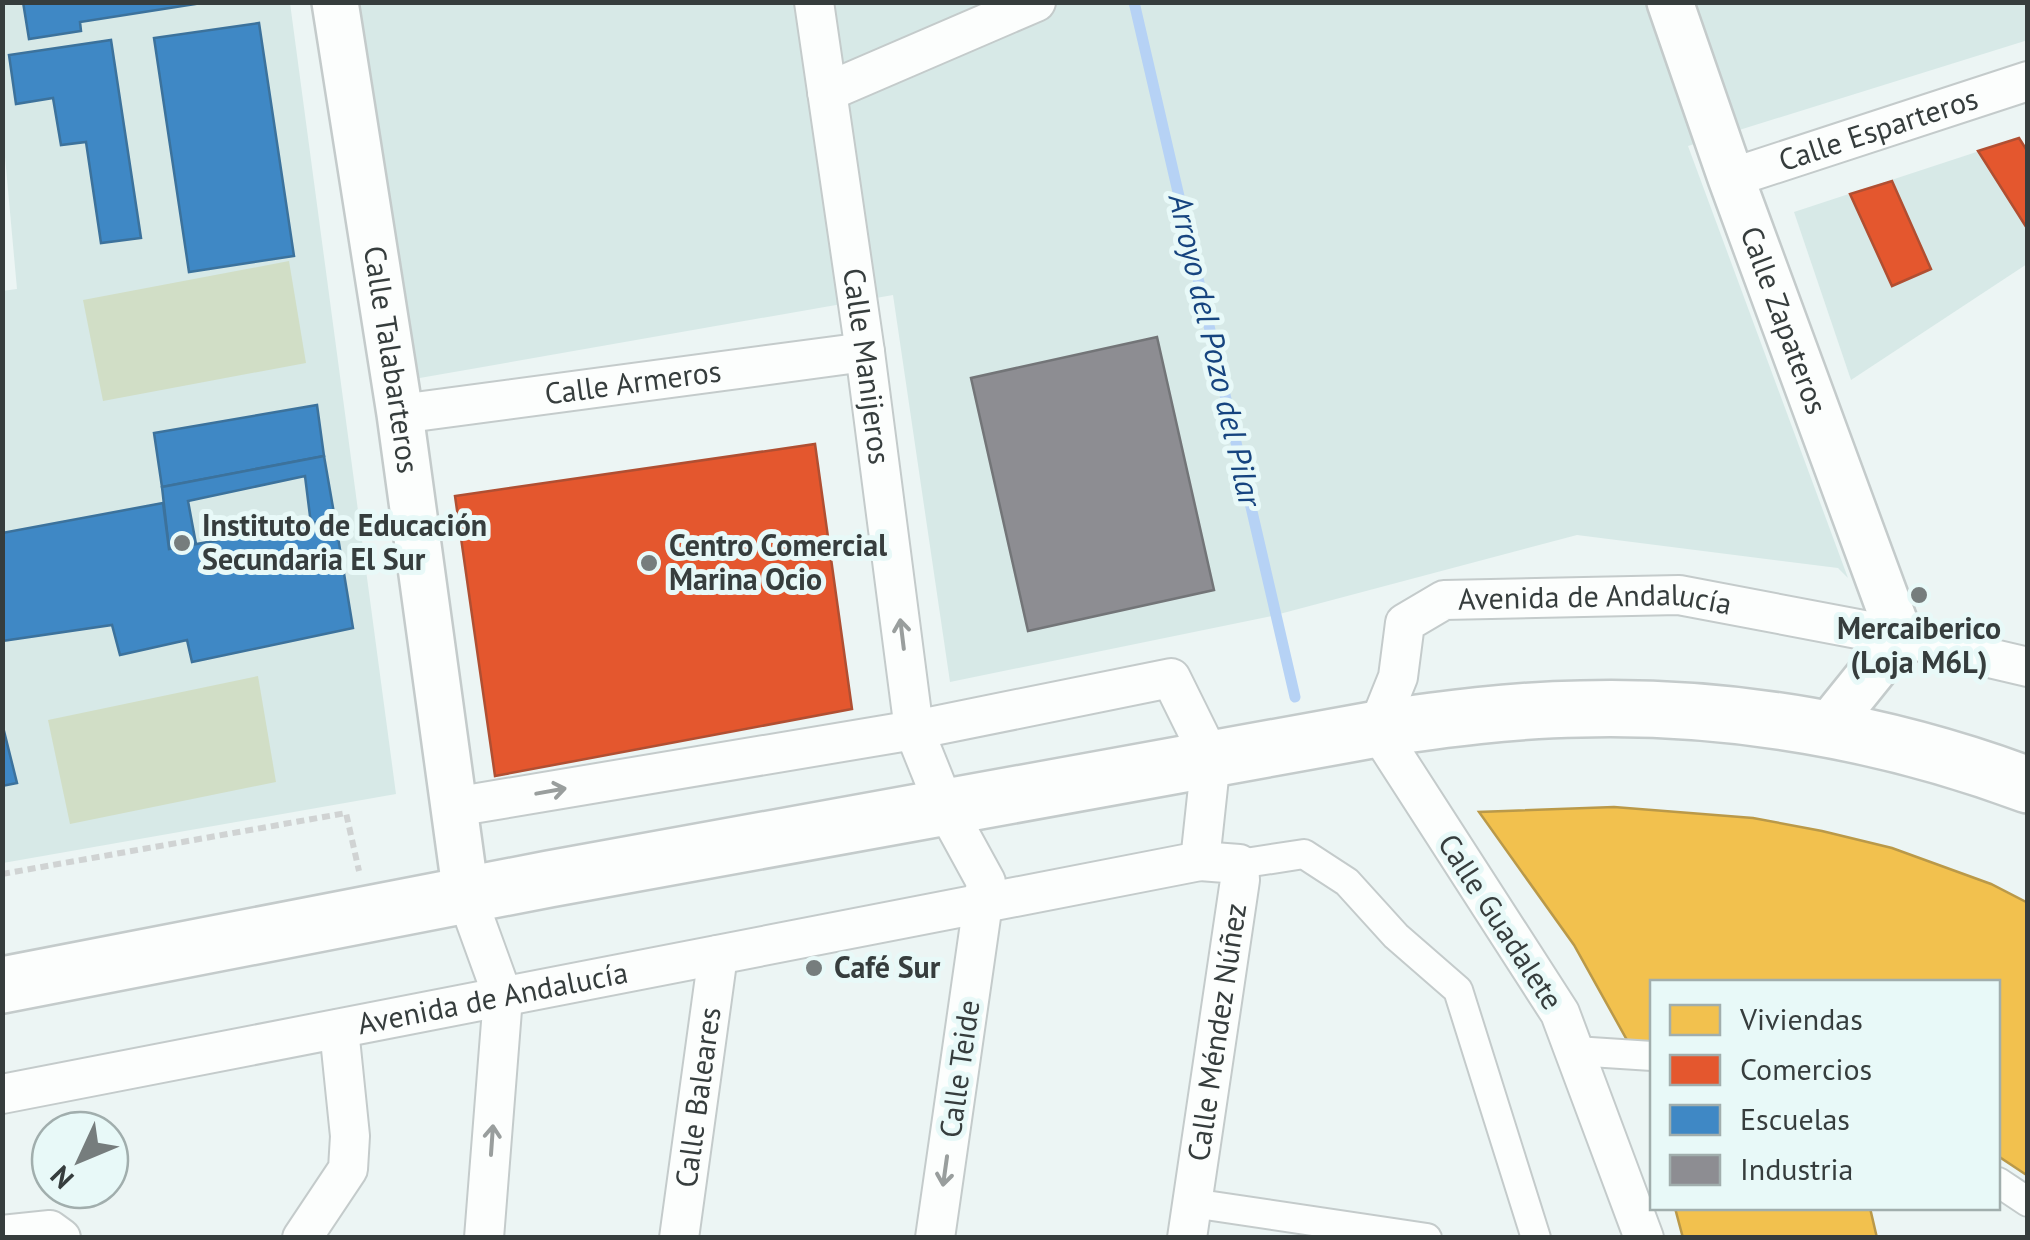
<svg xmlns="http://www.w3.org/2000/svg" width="2030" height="1240" font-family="'PT Sans',sans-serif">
  <rect width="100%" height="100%" fill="#ecf5f4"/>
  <g fill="#d7e9e7">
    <polygon points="2027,2 2028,40 1688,146 1848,578 1838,568 1577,535 1272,616 950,682 893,295 414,379 320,3"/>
    <polygon points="3,3 290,3 396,794 3,863 2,291 17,289 3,135"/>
    <polygon points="2019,138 2027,152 2027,264 1851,380 1794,212"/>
  </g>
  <g fill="#d1dec6">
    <polygon points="289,261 306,363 103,401 83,300"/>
    <polygon points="258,676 276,782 70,824 48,720"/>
  </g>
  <g fill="#f2c14e" stroke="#ba9949" stroke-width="2.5">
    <polygon points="1614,807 1753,818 1822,831 1892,848 1991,884 2028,903 2028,1176 1998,1156 1998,982 1652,982 1652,1043 1627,1040 1574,945 1479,812"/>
    <polygon points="1675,1208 1870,1208 1877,1238 1683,1238"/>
  </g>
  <g fill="#e4572e" stroke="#b04f32" stroke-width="2.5">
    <polygon points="2019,138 2028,152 2028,230 1978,151"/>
    <polygon points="1892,181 1931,269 1892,286 1850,194"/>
    <polygon points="815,444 852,709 495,776 455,496"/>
  </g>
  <g fill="#3f88c5" stroke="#3c729c" stroke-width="2.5">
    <polygon points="23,2 208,2 80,22 81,31 29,39"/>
    <polygon points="259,23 294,256 189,272 154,38"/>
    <polygon points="111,40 141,238 101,243 86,142 61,145 53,98 16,104 9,55"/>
    <polygon points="317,405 324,456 162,487 154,433"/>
    <polygon points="324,456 335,519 311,524 305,476 188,501 196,544 169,549 162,487"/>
    <polygon points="163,503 169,549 335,519 353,628 192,662 187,640 120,655 112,625 2,641 2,533"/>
    <polygon points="2,723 17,783 2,786"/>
  </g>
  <polygon fill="#8d8d92" stroke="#737578" stroke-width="2.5" points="1157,337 1214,590 1028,631 971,378"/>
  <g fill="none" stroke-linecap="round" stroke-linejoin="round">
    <polyline stroke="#b6d2f5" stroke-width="11" points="1134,2 1295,697"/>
    <defs>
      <g id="pedestrian">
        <polyline points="1239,864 1304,854 1347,882 1396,936 1458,990 1536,1238"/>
        <polyline points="1575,1051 1652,1056"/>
        <polyline points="1998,1182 2028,1202"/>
        <polyline points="1192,1203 1427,1238"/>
      </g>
      <g id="minor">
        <path id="s1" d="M814 2 865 352 914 730 945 807 986 882 935 1238"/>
        <polyline points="827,92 1036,2"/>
        <path id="s2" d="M1731 178 2028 81"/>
        <path id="s3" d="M400 414 865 352"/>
        <polyline points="466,895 503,997 484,1238"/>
        <path id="s4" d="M2 1094 1200 861 1211 759 1171 678 914 730 454 807"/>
        <polyline points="2,1235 50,1230 61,1238"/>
        <polyline points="302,1238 348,1169 350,1136 339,1029"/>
        <path id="s5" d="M679 1238 718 955"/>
        <path id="s6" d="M1187 1238 1240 880 1239 864 1200 861"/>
        <path id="s7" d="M1644 1238 1560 1013 1377 729 1398 677 1405 623 1444 600 1679 595 1900 637 2028 667"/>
      </g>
      <g id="tertiary">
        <path id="s8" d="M335 2 400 414 466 895"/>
        <path id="s9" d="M1670 2 1731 178 1900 637 1826 729"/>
      </g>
      <path id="trunk" d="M2 985 549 879 1377 729C1444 719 1512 710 1581 709 1732 705 1886 732 2028 785"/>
    </defs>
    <use href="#pedestrian" stroke="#c4cbcb" stroke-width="32"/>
    <use href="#minor" stroke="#c4cbcb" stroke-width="42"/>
    <use href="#tertiary" stroke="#c4cbcb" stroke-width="50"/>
    <use href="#trunk" stroke="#c4cbcb" stroke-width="60"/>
    <polyline stroke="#d0d3d3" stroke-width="6" stroke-dasharray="8 5" stroke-linecap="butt" points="2,874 346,813 359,871"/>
    <use href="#pedestrian" stroke="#fcfefd" stroke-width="28"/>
    <use href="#minor" stroke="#fcfefd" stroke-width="38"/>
    <use href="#tertiary" stroke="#fcfefd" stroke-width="45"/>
    <use href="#trunk" stroke="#fcfefd" stroke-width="55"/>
  </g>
  <defs><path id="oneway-shaft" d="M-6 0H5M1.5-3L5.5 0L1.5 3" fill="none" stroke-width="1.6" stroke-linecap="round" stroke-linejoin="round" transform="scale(2.5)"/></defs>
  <g stroke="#999e9d">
    <use href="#oneway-shaft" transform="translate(902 634) rotate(-97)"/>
    <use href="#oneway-shaft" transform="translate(551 791) rotate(-10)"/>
    <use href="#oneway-shaft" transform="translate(492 1140) rotate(-86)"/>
    <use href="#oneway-shaft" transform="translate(945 1171) rotate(98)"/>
  </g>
  <g fill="#767d7d" stroke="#e8f9f8" stroke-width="4">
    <circle cx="182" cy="543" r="10"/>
    <circle cx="649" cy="563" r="10"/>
    <circle cx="1919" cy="595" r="10"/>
    <circle cx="814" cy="968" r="10"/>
  </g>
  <g text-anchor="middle" stroke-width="10" stroke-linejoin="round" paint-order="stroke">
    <g font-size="30" fill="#363d3d" stroke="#e8f9f8">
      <text dy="10" stroke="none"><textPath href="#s2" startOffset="155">Calle Esparteros</textPath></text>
      <text dy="10" stroke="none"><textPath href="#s9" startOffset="338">Calle Zapateros</textPath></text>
      <text dy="10" stroke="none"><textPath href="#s8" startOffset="362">Calle Talabarteros</textPath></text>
      <text dy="10" stroke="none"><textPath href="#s1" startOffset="368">Calle Manijeros</textPath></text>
      <text dy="10" stroke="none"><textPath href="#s3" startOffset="235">Calle Armeros</textPath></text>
      <text dy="10" stroke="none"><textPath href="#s7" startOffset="885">Avenida de Andalucía</textPath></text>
      <text transform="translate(1500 922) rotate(57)" y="10">Calle Guadalete</text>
      <text dy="10" stroke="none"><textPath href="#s4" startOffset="500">Avenida de Andalucía</textPath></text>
      <text dy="10" stroke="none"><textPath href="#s6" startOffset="208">Calle Méndez Núñez</textPath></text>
      <text transform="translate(960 1069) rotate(-82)" y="10">Calle Teide</text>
      <text dy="10" stroke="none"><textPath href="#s5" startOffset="142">Calle Baleares</textPath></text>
    </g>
    <g font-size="30" font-weight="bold" fill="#363d3d" stroke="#e8f9f8" text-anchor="start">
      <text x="202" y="536">Instituto de Educación<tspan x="202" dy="34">Secundaria El Sur</tspan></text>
      <text x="669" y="556">Centro Comercial<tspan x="669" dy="34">Marina Ocio</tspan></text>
      <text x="1919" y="639" text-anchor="middle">Mercaiberico<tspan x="1919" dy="34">(Loja M6L)</tspan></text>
      <text x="834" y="978">Café Sur</text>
    </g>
    <g font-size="32" font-style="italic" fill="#16447f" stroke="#e8f9f8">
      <text transform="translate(1215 350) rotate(77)" y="11">Arroyo del Pozo del Pilar</text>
    </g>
  </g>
  <rect width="2030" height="1240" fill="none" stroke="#363d3d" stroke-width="10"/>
  <rect x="1650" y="980" width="350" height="230" fill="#e8f9f8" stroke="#a1aead" stroke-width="2.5"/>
  <rect x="1670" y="1005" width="50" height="30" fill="#f2c14e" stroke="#a1aead" stroke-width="2.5"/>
  <text x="1740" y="1030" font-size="30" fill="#363d3d">Viviendas</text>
  <rect x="1670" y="1055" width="50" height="30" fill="#e4572e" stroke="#a1aead" stroke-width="2.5"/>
  <text x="1740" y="1080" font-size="30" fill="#363d3d">Comercios</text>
  <rect x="1670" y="1105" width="50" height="30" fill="#3f88c5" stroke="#a1aead" stroke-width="2.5"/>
  <text x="1740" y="1130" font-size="30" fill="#363d3d">Escuelas</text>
  <rect x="1670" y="1155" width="50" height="30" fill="#8d8d92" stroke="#a1aead" stroke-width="2.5"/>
  <text x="1740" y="1180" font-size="30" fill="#363d3d">Industria</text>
  <g transform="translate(80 1160) rotate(226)"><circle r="48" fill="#e8f9f8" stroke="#a1aead" stroke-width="2.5"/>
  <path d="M0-8L18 38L0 25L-18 38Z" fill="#767d7d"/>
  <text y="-15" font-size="28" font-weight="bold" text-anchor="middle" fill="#363d3d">N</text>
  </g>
</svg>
